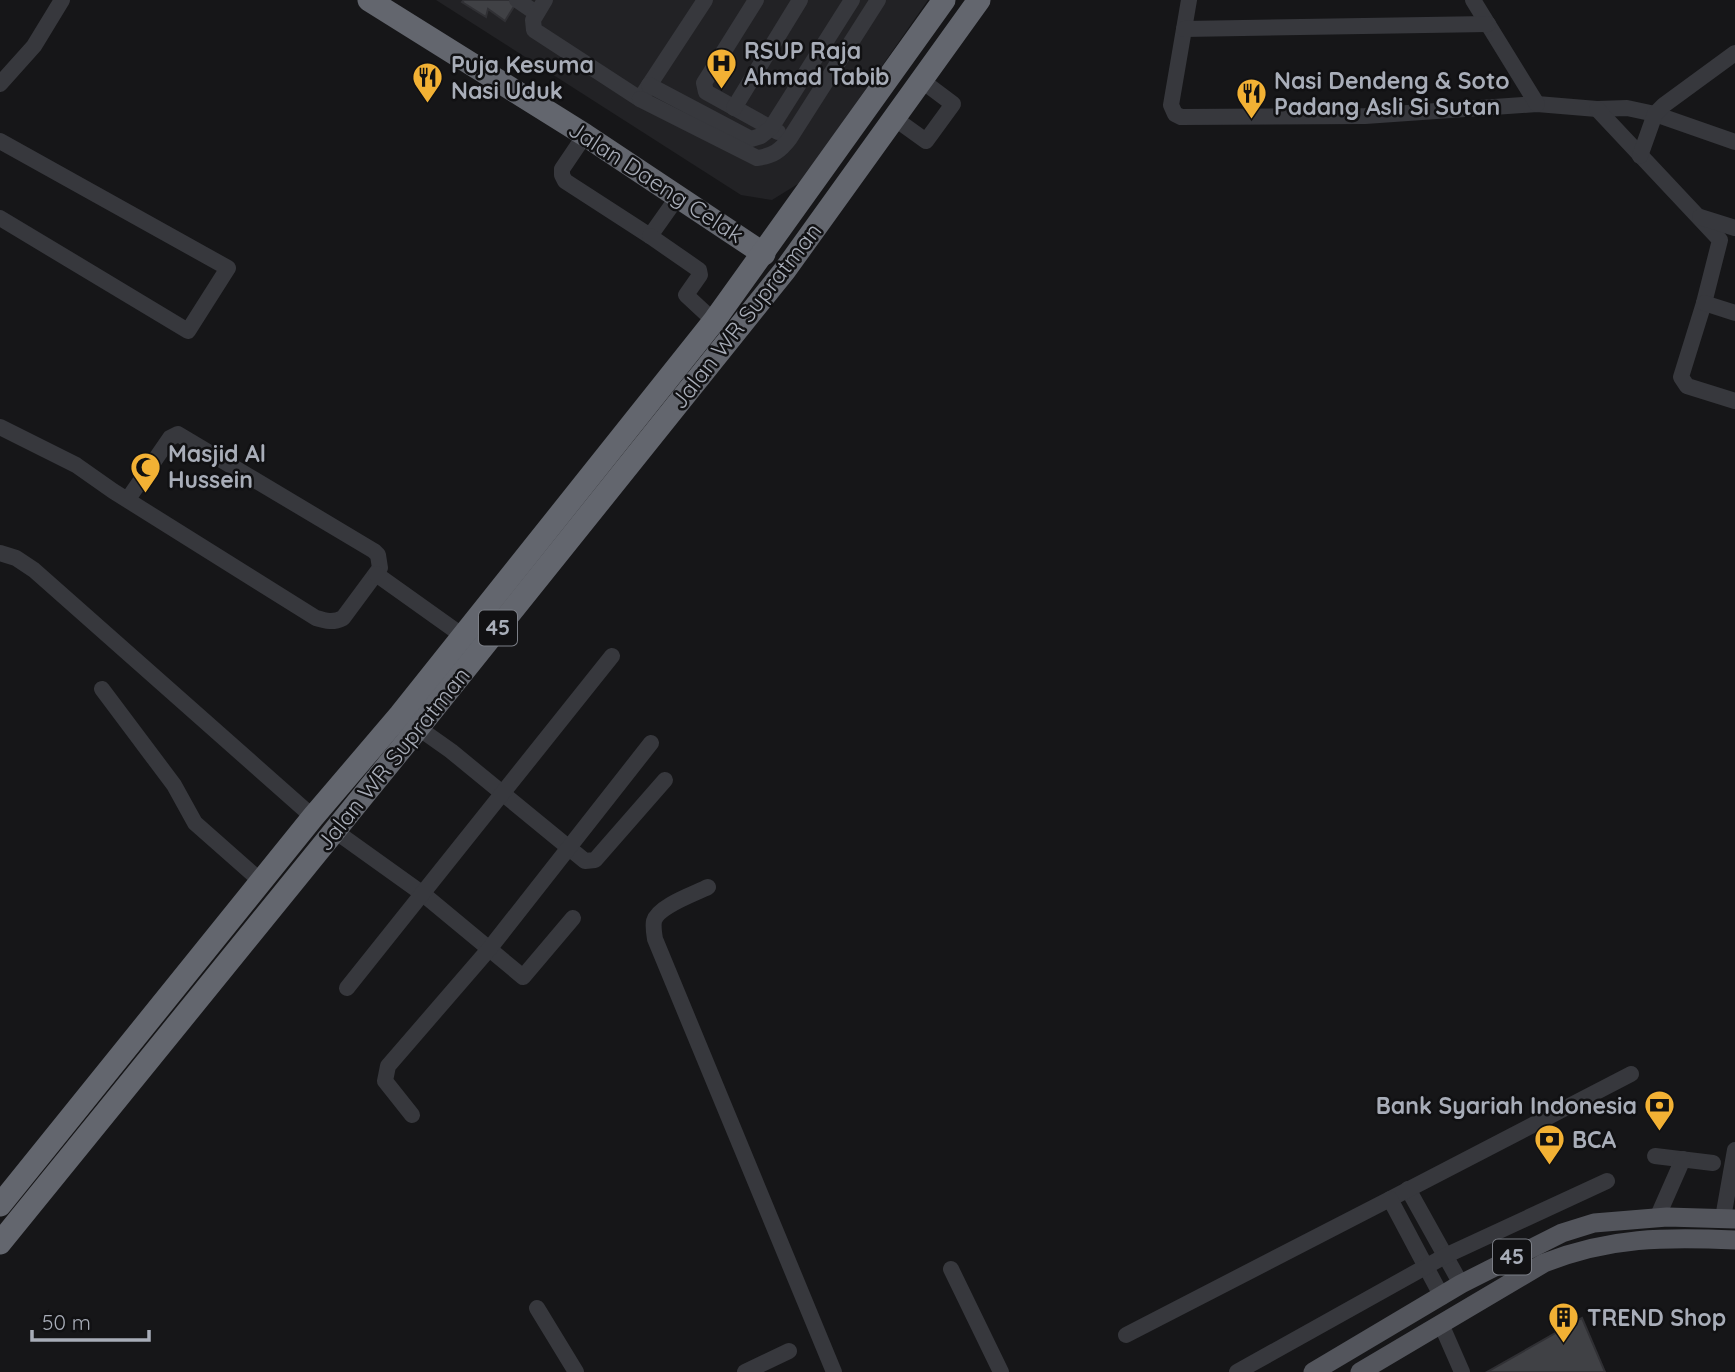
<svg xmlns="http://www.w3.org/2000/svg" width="1735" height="1372" font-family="Quicksand,sans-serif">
  <rect width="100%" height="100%" fill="#161618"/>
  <polygon fill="#222225" points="436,0 928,0 801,182 772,200 741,195"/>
  <g fill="#404145" stroke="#303034" stroke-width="2">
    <polygon points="464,0 518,0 505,21 488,9 486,17 462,2"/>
    <polygon points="1582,1318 1605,1372 1487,1372"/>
  </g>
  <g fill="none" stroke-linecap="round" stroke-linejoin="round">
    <g stroke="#37383d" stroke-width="16">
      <polyline points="517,0 536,13"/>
      <polyline points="545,0 533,20 534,30 640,99 705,0"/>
      <polyline points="756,0 704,83 706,92 778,132"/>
      <polyline points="1189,0 1171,105 1175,114 1181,117 1365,116 1537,104 1597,109 1627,108 1655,114 1735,142"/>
      <polyline points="1473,0 1537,104"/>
      <polyline points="1184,29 1488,24"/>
      <polyline points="0,84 34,46 62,0"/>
      <polyline points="649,85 751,139 761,136 771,128 852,0"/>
      <path d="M640 99 757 158C773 156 780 151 790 138L878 0"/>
      <polyline points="734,108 800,0"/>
      <polyline points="1597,109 1720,240 1704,303 1681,377 1687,386 1735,401"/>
      <polyline points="894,118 926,141 953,104 921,80"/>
      <polyline points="585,135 562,169 562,175 565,181 650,236 679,195"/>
      <polyline points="0,141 228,268 188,331 0,218"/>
      <polyline points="1640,156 1655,114 1664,105 1735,53"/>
      <polyline points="1700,217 1735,228"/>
      <polyline points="650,236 699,270 700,275 686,295 714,321"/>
      <polyline points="1704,303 1735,313"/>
      <path d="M0 427 76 465 113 491 316 618C326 621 333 623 343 618L380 568 378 555 374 551 178 434 170 438 128 499"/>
      <polyline points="0,553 16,558 34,570 313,817"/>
      <polyline points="376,574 463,636"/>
      <polyline points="102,689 174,785 195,823 263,883"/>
      <polyline points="410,722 451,751 585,861 595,860 665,780"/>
      <polyline points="335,831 423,894 523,977 573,918"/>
      <path d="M708 887C694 894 658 906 654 921 653 926 654 933 655 939L834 1372"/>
      <polyline points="347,988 612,656"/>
      <polyline points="412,1115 385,1081 388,1066 490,948 651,743"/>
      <polyline points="1655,1156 1713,1163"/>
      <polyline points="1408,1189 1461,1284"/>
      <polyline points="1390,1199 1631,1074"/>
      <polyline points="1657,1218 1683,1159"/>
      <polyline points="1723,1218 1735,1150"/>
      <polyline points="951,1269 1001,1372"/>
      <polyline points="537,1308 576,1372"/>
      <polyline points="1441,1324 1462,1372"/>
      <polyline points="1126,1335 1390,1199 1442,1297"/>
      <polyline points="745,1372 789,1351"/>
      <polyline points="1237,1372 1445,1256 1607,1181"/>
    </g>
    <g stroke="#53555c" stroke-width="19">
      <polyline points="1313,1372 1461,1284 1562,1233 1594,1223 1667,1217 1735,1219"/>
      <path d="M1360 1372 1544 1263C1610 1237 1665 1237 1735 1240"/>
    </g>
    <g stroke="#63666e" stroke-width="23">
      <polyline points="369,0 585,135 764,254"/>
      <polyline points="0,1205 313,817 400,715 714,321 944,0"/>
      <polyline points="0,1243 418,728 785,270 979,0"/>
    </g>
  </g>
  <defs>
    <symbol id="hospital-pin" viewBox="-11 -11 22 30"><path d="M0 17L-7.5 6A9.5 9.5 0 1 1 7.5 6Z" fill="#f2b134" stroke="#111113"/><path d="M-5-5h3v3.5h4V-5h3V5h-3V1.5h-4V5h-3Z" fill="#111"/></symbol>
    <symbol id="restaurant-pin" viewBox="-11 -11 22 30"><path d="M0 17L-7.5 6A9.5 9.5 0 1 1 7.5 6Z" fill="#f2b134" stroke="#111113"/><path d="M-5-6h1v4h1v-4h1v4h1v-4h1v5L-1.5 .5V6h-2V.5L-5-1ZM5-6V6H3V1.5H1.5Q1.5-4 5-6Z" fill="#111"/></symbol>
    <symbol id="mosque-pin" viewBox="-11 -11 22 30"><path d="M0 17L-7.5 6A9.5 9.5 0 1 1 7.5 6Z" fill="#f2b134" stroke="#111113"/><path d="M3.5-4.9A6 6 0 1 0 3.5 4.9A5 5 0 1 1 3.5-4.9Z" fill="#111"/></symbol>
    <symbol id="bank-pin" viewBox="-11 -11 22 30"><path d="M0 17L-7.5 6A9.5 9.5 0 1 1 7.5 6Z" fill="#f2b134" stroke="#111113"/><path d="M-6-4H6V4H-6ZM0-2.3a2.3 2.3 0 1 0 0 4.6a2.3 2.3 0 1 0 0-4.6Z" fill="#111"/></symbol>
    <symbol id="building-pin" viewBox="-11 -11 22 30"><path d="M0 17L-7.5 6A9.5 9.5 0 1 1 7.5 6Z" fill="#f2b134" stroke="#111113"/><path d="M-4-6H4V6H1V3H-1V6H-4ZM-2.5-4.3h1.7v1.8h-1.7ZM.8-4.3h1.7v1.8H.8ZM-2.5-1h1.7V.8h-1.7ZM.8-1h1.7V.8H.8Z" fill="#111"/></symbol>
  </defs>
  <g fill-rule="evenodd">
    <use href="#hospital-pin" x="704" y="46" width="35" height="47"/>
    <use href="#restaurant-pin" x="410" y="60" width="35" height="47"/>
    <use href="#restaurant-pin" x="1234" y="76" width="35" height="47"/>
    <use href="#mosque-pin" x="128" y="450" width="35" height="47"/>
    <use href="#bank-pin" x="1642" y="1088" width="35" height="47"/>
    <use href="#bank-pin" x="1532" y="1122" width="35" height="47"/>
    <use href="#building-pin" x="1546" y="1300" width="35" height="47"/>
  </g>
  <g text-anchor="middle" stroke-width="5" stroke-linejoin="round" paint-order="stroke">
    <g fill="#111113" stroke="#7b7e86" stroke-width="2">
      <rect x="479" y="610.5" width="38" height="35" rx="5"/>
      <rect x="1493" y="1239.5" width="38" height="35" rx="5"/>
    </g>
    <g font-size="21" font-weight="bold" fill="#a8adb8">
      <text x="498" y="635">45</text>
      <text x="1512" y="1264">45</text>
    </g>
    <g font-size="23" font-weight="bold" fill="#a8adb8" stroke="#111113" text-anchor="start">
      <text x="744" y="59">RSUP Raja<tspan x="744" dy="26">Ahmad Tabib</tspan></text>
      <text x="451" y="73">Puja Kesuma<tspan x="451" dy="26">Nasi Uduk</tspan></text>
      <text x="1274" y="89">Nasi Dendeng &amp; Soto<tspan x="1274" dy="26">Padang Asli Si Sutan</tspan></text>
      <text x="168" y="462">Masjid Al<tspan x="168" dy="26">Hussein</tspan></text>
      <text x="1637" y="1114" text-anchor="end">Bank Syariah Indonesia</text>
      <text x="1572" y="1148">BCA</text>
      <text x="1587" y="1326">TREND Shop</text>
    </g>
    <g font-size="23" fill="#a8adb8" stroke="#111113">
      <text transform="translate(656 182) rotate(33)" y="8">Jalan Daeng Celak</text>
      <text transform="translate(746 316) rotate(-52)" y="8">Jalan WR Supratman</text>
      <text transform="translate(393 759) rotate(-51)" y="8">Jalan WR Supratman</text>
    </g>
  </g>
  <path d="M32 1330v10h117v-10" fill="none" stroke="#a8adb8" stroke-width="3.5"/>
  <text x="42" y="1330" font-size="21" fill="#a8adb8" stroke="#111113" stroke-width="5" paint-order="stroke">50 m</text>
</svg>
